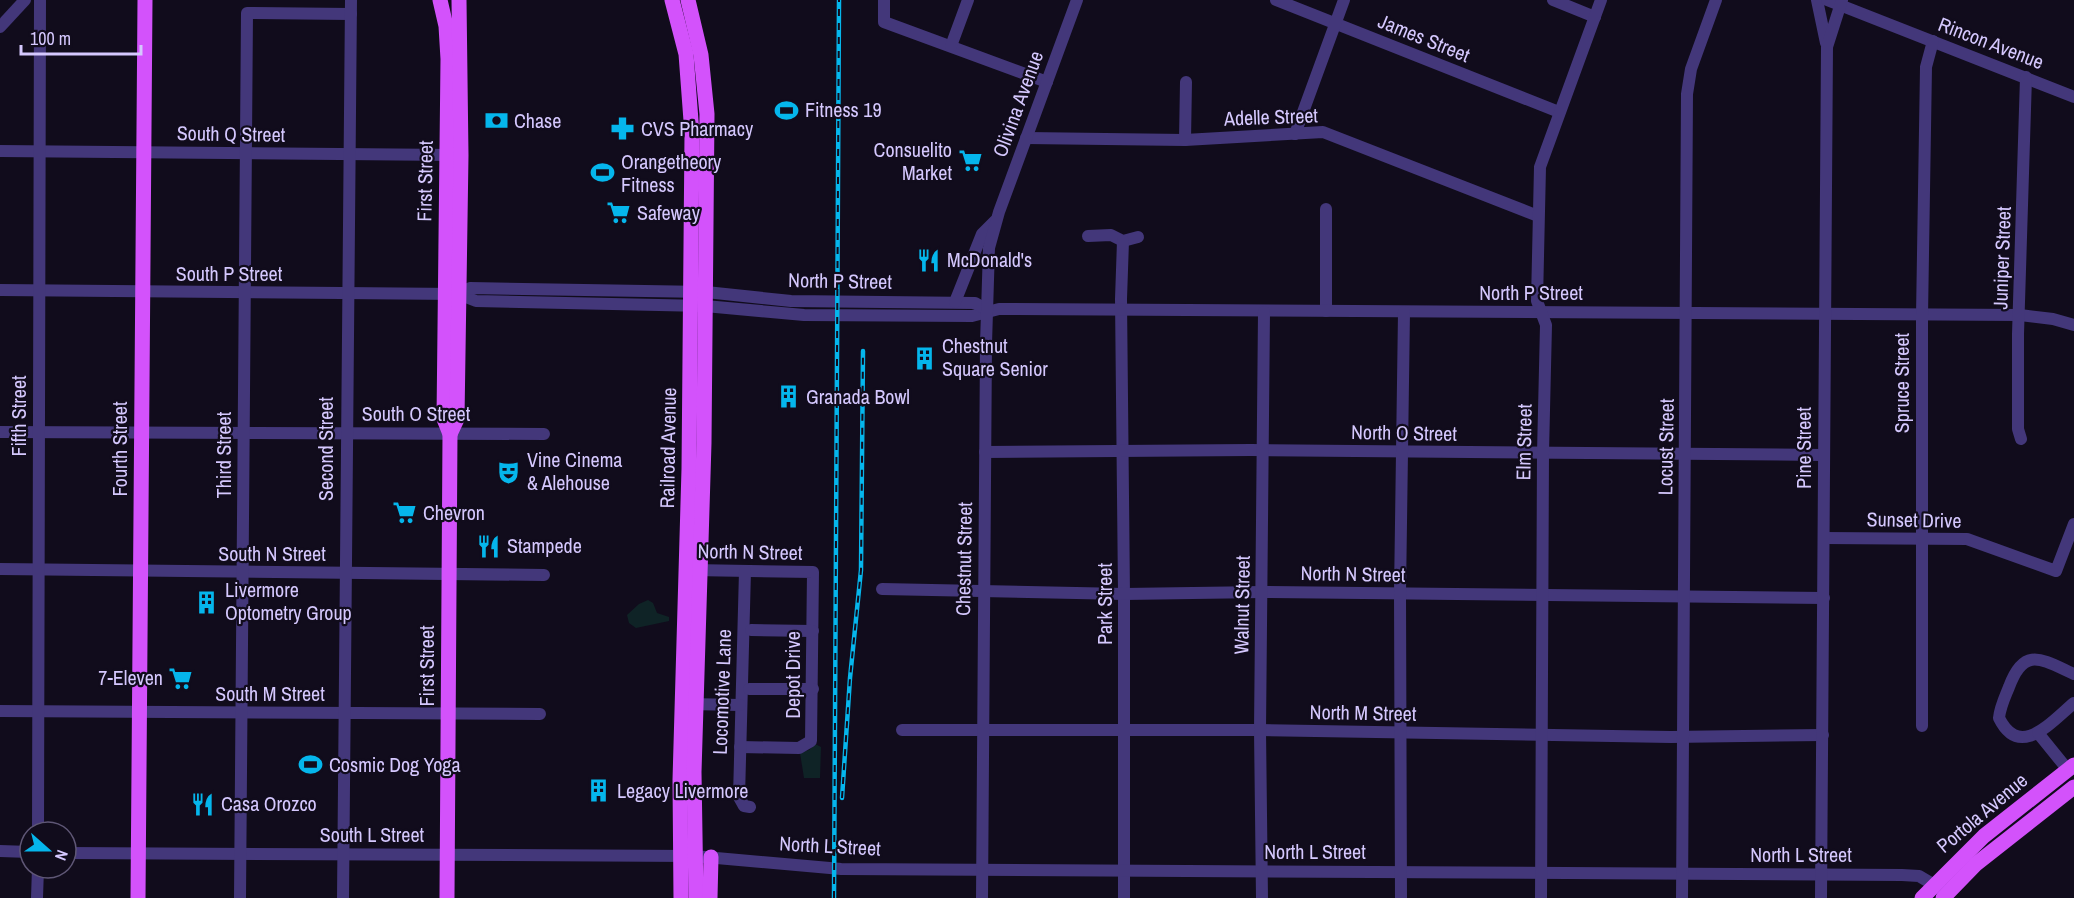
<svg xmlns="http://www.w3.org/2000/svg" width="2074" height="898" font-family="'Archivo Narrow',sans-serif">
  <rect width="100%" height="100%" fill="#110c1c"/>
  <g fill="#0f2326">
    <polygon points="648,600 653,603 657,613 669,617 669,621 636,628 629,623 627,615 639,604"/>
    <polygon points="815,744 821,747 820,778 804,778 800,753 809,750"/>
  </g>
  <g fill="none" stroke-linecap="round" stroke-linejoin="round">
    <g stroke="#43377a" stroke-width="12">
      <polyline points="884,0 884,22 1047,82"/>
      <polyline points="1276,0 1559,112"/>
      <polyline points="1553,0 1595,17"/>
      <polyline points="1817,0 1826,43"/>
      <polyline points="1827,0 2074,97"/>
      <polyline points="0,27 25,0"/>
      <polyline points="951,46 968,0"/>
      <polyline points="1295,134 1344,0"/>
      <polyline points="1026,138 1185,140 1323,132 1538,216"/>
      <polyline points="1185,140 1186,82"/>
      <polyline points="0,151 454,155"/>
      <polyline points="1326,209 1326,311"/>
      <polyline points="1088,236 1111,235 1123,241 1138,237"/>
      <polyline points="1123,241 1121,299 1124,594 1124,898"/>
      <polyline points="0,290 458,294 476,301 705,306 804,315 972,316 999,309 2020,315 2053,319 2074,325"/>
      <polyline points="458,294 470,288 706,292 791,301 975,303 987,310"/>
      <polyline points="955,302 982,234 995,221"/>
      <polyline points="0,432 544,434"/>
      <polyline points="2021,439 2018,429 2018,334 2026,77"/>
      <polyline points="985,452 1251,450 1823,455"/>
      <polyline points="1824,538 1967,539 2056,571 2074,524"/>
      <polyline points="0,569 544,575"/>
      <polyline points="692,570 813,572 811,741 799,748 740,747"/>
      <polyline points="745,571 739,797 744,806 750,807"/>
      <polyline points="882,589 1124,594 1262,592 1824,598"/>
      <polyline points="751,630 813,631"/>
      <path d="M2074 674C2041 659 2024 646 2009 687 2005 697 2000 707 1999 718 2020 760 2051 722 2074 703"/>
      <polyline points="749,689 813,689"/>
      <polyline points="688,704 740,705"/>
      <polyline points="0,711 540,714"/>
      <polyline points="1922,726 1922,316 1926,67 1933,41"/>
      <polyline points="902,730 1260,730 1671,737 1823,735"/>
      <polyline points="2038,733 2068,770"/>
      <polyline points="38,832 40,0"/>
      <polyline points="0,851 30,852"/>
      <polyline points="66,853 694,856 841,869 1902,875 1919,876 1941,889"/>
      <polyline points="37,898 38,868"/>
      <polyline points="240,898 247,13 351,14"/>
      <polyline points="343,898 351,0"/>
      <polyline points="982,898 986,344 989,248 999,212 1077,0"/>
      <polyline points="1262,898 1260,730 1264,312"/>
      <polyline points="1401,898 1400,593 1404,312"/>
      <polyline points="1541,898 1543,453 1546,325 1537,301 1540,167 1601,0"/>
      <polyline points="1682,898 1687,94 1691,69 1716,0"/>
      <polyline points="1821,898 1827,47 1842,0"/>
    </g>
    <g stroke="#d352fb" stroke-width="15">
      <polyline points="440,0 446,26 448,59 444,419 450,434 447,898"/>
      <polyline points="672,0 686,54 692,134 689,469 680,780 681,898"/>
      <polyline points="688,0 701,55 707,114 704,443 694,772 696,898"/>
      <polyline points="450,434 457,419 461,155 459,0"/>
      <polyline points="138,898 145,0"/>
      <polyline points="710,898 711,857"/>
      <polyline points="1922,898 1984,836 2074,765"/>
      <polyline points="1943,898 1976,864 2074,787"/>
    </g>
    <defs>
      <g id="rail">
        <polyline points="842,798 850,678 861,570 863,351"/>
        <polyline points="834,898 839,0"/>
      </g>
    </defs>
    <use href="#rail" stroke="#05b6ec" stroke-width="4.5"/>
    <use href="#rail" stroke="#110c1c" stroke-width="2" stroke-dasharray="7" stroke-linecap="butt"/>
  </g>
  <defs>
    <symbol id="stadium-bare" viewBox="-9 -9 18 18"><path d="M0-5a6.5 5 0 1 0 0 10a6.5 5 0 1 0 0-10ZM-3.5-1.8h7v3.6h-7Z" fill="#05b6ec" stroke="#110c1c" stroke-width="2.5" paint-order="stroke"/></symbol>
    <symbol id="bank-bare" viewBox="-9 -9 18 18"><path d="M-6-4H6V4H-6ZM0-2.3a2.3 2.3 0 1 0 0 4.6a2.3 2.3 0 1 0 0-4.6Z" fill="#05b6ec" stroke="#110c1c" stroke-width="2.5" paint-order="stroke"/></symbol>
    <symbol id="pharmacy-bare" viewBox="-9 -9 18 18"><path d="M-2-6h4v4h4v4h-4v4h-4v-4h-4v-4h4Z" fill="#05b6ec" stroke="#110c1c" stroke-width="2.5" paint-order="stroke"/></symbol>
    <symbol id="supermarket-bare" viewBox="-9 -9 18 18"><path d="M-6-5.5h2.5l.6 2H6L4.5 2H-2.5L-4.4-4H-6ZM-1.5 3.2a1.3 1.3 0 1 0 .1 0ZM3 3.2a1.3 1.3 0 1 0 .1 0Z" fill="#05b6ec" stroke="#110c1c" stroke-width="2.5" paint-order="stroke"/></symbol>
    <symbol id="restaurant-bare" viewBox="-9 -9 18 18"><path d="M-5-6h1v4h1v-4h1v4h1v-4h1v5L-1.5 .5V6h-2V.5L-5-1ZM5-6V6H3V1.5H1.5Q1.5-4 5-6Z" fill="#05b6ec" stroke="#110c1c" stroke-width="2.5" paint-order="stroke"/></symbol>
    <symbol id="building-bare" viewBox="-9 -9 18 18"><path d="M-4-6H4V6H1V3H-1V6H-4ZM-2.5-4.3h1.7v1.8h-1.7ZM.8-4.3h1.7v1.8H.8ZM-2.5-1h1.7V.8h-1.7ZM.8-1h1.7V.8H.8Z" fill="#05b6ec" stroke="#110c1c" stroke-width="2.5" paint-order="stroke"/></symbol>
    <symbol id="theatre-bare" viewBox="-9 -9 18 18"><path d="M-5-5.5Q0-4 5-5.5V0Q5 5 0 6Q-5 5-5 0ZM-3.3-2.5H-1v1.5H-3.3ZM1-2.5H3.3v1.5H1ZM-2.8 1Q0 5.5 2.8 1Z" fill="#05b6ec" stroke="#110c1c" stroke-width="2.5" paint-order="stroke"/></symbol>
  </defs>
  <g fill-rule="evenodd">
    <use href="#stadium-bare" x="770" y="94" width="33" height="33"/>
    <use href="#bank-bare" x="480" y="104" width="33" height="33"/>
    <use href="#pharmacy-bare" x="606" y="112" width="33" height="33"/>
    <use href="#supermarket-bare" x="954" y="144" width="33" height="33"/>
    <use href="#stadium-bare" x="586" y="156" width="33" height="33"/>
    <use href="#supermarket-bare" x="602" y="196" width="33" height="33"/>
    <use href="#restaurant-bare" x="912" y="244" width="33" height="33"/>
    <use href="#building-bare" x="908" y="342" width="33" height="33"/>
    <use href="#building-bare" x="772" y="380" width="33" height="33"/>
    <use href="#theatre-bare" x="492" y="456" width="33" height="33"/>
    <use href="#supermarket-bare" x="388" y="496" width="33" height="33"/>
    <use href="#restaurant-bare" x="472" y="530" width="33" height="33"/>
    <use href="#building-bare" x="190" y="586" width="33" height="33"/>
    <use href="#supermarket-bare" x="164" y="662" width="33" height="33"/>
    <use href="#stadium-bare" x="294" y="748" width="33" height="33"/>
    <use href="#building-bare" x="582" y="774" width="33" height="33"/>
    <use href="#restaurant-bare" x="186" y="788" width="33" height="33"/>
  </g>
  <g text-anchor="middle" stroke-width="4.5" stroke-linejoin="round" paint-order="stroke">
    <g font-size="20" fill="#d5c8fe" stroke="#110c1c">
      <text transform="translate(1424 38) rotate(22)" y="7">James Street</text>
      <text transform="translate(1991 43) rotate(21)" y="7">Rincon Avenue</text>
      <text transform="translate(1018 104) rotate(-70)" y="7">Olivina Avenue</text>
      <text transform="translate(1271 117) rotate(-2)" y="7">Adelle Street</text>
      <text transform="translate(231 134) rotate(1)" y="7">South Q Street</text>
      <text transform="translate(425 181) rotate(-89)" y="7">First Street</text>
      <text transform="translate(2002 258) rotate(-88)" y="7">Juniper Street</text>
      <text x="229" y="281">South P Street</text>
      <text transform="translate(840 281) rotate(1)" y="7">North P Street</text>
      <text x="1531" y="300">North P Street</text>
      <text transform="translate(1902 383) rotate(-90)" y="7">Spruce Street</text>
      <text x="416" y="421">South O Street</text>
      <text transform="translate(19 416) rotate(-90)" y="7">Fifth Street</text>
      <text transform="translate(1404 433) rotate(1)" y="7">North O Street</text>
      <text transform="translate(1524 442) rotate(-89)" y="7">Elm Street</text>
      <text transform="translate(1666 447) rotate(-89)" y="7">Locust Street</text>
      <text transform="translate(668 448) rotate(-89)" y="7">Railroad Avenue</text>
      <text transform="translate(1804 448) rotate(-90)" y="7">Pine Street</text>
      <text transform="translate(120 449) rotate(-90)" y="7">Fourth Street</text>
      <text transform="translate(326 449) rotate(-90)" y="7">Second Street</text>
      <text transform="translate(224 455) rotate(-90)" y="7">Third Street</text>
      <text transform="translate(1914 520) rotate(1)" y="7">Sunset Drive</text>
      <text transform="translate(750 552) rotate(1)" y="7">North N Street</text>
      <text x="272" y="561">South N Street</text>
      <text transform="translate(964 559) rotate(-89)" y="7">Chestnut Street</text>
      <text transform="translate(1353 574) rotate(1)" y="7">North N Street</text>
      <text transform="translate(1105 604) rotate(-90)" y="7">Park Street</text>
      <text transform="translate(1242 605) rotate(-89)" y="7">Walnut Street</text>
      <text transform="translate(427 666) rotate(-90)" y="7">First Street</text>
      <text transform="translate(793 675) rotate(-90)" y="7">Depot Drive</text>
      <text transform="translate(722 692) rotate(-88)" y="7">Locomotive Lane</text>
      <text x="270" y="701">South M Street</text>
      <text transform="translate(1363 713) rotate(1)" y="7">North M Street</text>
      <text transform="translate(1982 813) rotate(-40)" y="7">Portola Avenue</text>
      <text x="372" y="842">South L Street</text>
      <text transform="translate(830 846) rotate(3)" y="7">North L Street</text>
      <text x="1315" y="859">North L Street</text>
      <text x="1801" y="862">North L Street</text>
    </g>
    <g font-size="20" fill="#d5c8fe" stroke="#110c1c" text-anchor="start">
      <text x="805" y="117">Fitness 19</text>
      <text x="514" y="128">Chase</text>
      <text x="641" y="136">CVS Pharmacy</text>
      <text x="952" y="157" text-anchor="end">Consuelito<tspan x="952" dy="23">Market</tspan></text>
      <text x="621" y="169">Orangetheory<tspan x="621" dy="23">Fitness</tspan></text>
      <text x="637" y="220">Safeway</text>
      <text x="947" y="267">McDonald's</text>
      <text x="942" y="353">Chestnut<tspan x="942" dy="23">Square Senior</tspan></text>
      <text x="806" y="404">Granada Bowl</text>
      <text x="527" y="467">Vine Cinema<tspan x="527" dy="23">&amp; Alehouse</tspan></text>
      <text x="423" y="520">Chevron</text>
      <text x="507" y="553">Stampede</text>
      <text x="225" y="597">Livermore<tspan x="225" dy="23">Optometry Group</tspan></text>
      <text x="163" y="685" text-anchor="end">7-Eleven</text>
      <text x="329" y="772">Cosmic Dog Yoga</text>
      <text x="617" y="798">Legacy Livermore</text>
      <text x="221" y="811">Casa Orozco</text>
    </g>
  </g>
  <g transform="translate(48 850) rotate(111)"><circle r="28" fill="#110c1c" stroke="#5f5776" stroke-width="1.5"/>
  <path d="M0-4.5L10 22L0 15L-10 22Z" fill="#05b6ec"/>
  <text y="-9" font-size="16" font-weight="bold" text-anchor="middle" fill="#d5c8fe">N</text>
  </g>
  <path d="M21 45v9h120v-9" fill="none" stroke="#d5c8fe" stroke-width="3"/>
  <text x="30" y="45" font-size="18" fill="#d5c8fe" stroke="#110c1c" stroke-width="4.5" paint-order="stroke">100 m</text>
</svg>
